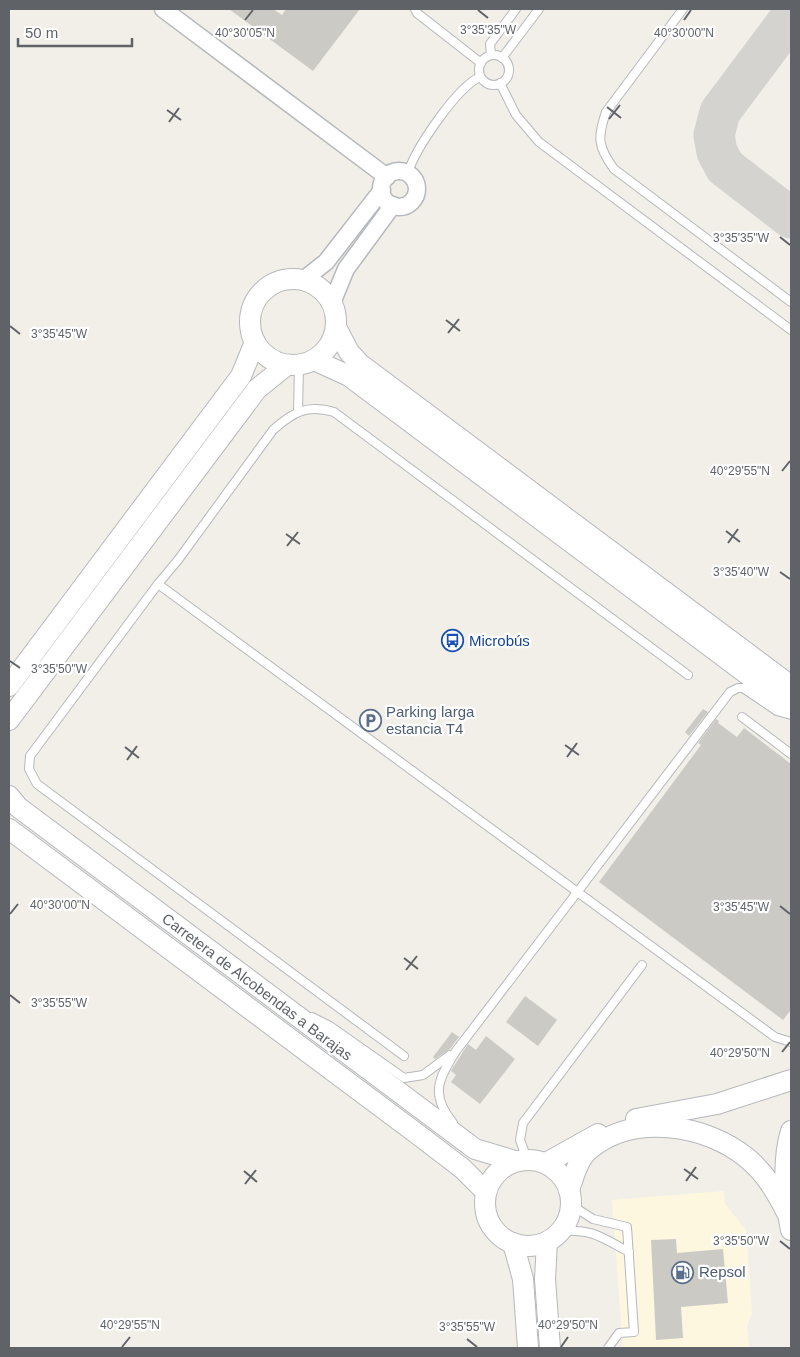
<svg xmlns="http://www.w3.org/2000/svg" width="800" height="1357" font-family="Helvetica,sans-serif">
  <rect width="100%" height="100%" fill="#f1efe8"/>
  <polygon fill="#fef7e0" points="724,1191 725,1204 746,1230 752,1313 747,1326 749,1348 623,1348 612,1200"/>
  <g fill="none" stroke-linecap="round" stroke-linejoin="round">
    <polyline stroke="#d4d3d0" stroke-width="41" points="791,17 720,112 714,135 717,152 725,167 791,218"/>
  </g>
  <g fill="#cccac5">
    <polygon points="229,9 273,9 282,15 286,9 360,9 313,71"/>
    <polygon points="703,709 708,712 689,736 685,732"/>
    <polygon points="716,719 719,721 718,723 737,737 744,728 791,764 791,1010 783,1020 599,882 701,745 698,743"/>
    <polygon points="525,996 557,1020 538,1046 506,1022"/>
    <polygon points="452,1032 459,1037 450,1049 435,1059 433,1057"/>
    <polygon points="486,1036 515,1059 480,1104 451,1082 456,1075 451,1071 468,1044 476,1050"/>
    <polygon points="676,1239 677,1253 723,1249 728,1303 681,1307 683,1338 656,1340 651,1240"/>
  </g>
  <g fill="none" stroke-linecap="round" stroke-linejoin="round">
    <defs>
      <g id="service">
        <polyline points="415,9 417,13 481,63"/>
        <path d="M683 9 606 112C597 138 598 147 614 169L791 302"/>
        <polyline points="491,55 490,44 516,9"/>
        <circle cx="494" cy="70" r="15"/>
        <polyline points="502,58 539,9"/>
        <polyline points="500,83 516,115 539,142 791,330"/>
        <path d="M408 173C415 149 457 87 480 77"/>
        <polyline points="298,412 299,365"/>
        <polyline points="158,584 775,1037 791,1042"/>
        <polyline points="742,717 791,754"/>
        <polyline points="312,1017 330,1026 404,1078 423,1075 450,1055"/>
        <path d="M404 1056 37 784 29 769 30 756 158 584 178 560 273 430C293 412 307 404 334 412L688 675"/>
        <path d="M453 1123C430 1095 438 1079 456 1051L730 692 738 688H743L777 711 791 715"/>
        <polyline points="527,1159 520,1140 523,1123 642,965"/>
        <polyline points="571,1205 593,1219 627,1227 634,1332 619,1333 608,1348"/>
        <path d="M561 1231C593 1229 601 1237 629 1252"/>
      </g>
      <g id="minor">
        <polyline points="163,9 387,177"/>
        <circle cx="399" cy="189" r="18"/>
        <polyline points="303,280 326,262 382,190"/>
        <polyline points="332,303 346,269 393,205"/>
      </g>
      <g id="tertiary">
        <circle cx="293" cy="322" r="43"/>
        <polyline points="336,327 349,352 360,364 791,686"/>
        <polyline points="314,360 349,376 791,707"/>
        <polyline points="9,686 241,376 255,342"/>
        <polyline points="9,720 257,389 287,365"/>
        <polyline points="9,796 18,807 475,1149 515,1161"/>
        <polyline points="9,829 424,1139 463,1169 486,1192"/>
        <polyline points="636,1119 717,1104 791,1080"/>
        <path d="M791 1131C782 1161 785 1200 791 1230"/>
        <circle cx="528" cy="1203" r="43"/>
        <polyline points="546,1163 598,1134"/>
        <path d="M569 1190C574 1176 578 1158 590 1149 633 1113 706 1124 747 1158 765 1173 776 1191 787 1213"/>
        <polyline points="547,1242 545,1279 550,1348"/>
        <polyline points="513,1243 523,1279 528,1348"/>
      </g>
    </defs>
    <use href="#service" stroke="#b5b8bc" stroke-width="10"/>
    <use href="#minor" stroke="#b5b8bc" stroke-width="19"/>
    <use href="#tertiary" stroke="#b5b8bc" stroke-width="22"/>
    <use href="#service" stroke="#fff" stroke-width="8"/>
    <use href="#minor" stroke="#fff" stroke-width="16"/>
    <use href="#tertiary" stroke="#fff" stroke-width="20"/>
  </g>
  <path fill="none" stroke="#5f6368" stroke-width="2" d="M478 10 488 18M245 20 253 10M684 20 691 10M607 107 621 118M167 110 181 120M609 119 620 105M169 122 179 108M780 237 790 245M446 320 460 331M10 326 20 334M448 333 459 319M782 471 790 461M726 531 740 542M286 534 300 544M728 543 738 529M287 546 298 532M780 572 790 579M10 661 20 668M565 745 579 755M125 747 139 758M567 757 577 743M127 760 137 746M780 906 790 914M10 914 18 904M404 958 418 969M406 970 417 956M10 995 20 1003M782 1052 790 1042M684 1169 698 1179M244 1171 257 1182M686 1181 696 1167M245 1184 256 1170M780 1241 790 1249M467 1339 477 1347M122 1347 130 1337M561 1347 568 1337"/>
  <defs>
    <symbol id="bus-ring" viewBox="-11 -11 22 22"><circle r="9.5" fill="#fff" stroke="#1a4fb4" stroke-width="1.5"/><path d="M-5-6H5V4H4V6H2V4H-2V6H-4V4H-5ZM-3.5-4V0h7V-4ZM-3.5 1.2v1.5H-2V1.2ZM2 1.2v1.5H3.5V1.2Z" fill="#1a4fb4"/></symbol>
    <symbol id="parking-ring" viewBox="-11 -11 22 22"><circle r="9.5" fill="#fff" stroke="#5c6f8a" stroke-width="1.5"/><path d="M-3.5-5.5H1a3.5 3.5 0 0 1 0 7H-1V5.5H-3.5ZM-1-3.4V-.6H.8a1.4 1.4 0 0 0 0-2.8Z" fill="#5c6f8a"/></symbol>
    <symbol id="fuel-ring" viewBox="-11 -11 22 22"><circle r="9.5" fill="#fff" stroke="#5c6f8a" stroke-width="1.5"/><path d="M-5.5-6h7V0h2V4h1.3V-2.5L3-4.5l.8-.8L6-3V5H2.5V1h-1V6h-7ZM-4.2-4.7v3.2H.2V-4.7Z" fill="#5c6f8a"/></symbol>
  </defs>
  <g fill-rule="evenodd">
    <use href="#bus-ring" x="440" y="628" width="25" height="25"/>
    <use href="#parking-ring" x="358" y="708" width="25" height="25"/>
    <use href="#fuel-ring" x="670" y="1260" width="25" height="25"/>
  </g>
  <g text-anchor="middle" stroke-width="4.5" stroke-linejoin="round" paint-order="stroke">
    <g font-size="15" fill="#164399" stroke="#fff" text-anchor="start">
      <text x="469" y="646">Microbús</text>
    </g>
    <g font-size="15" fill="#4e5e75" stroke="#fff" text-anchor="start">
      <text x="386" y="717">Parking larga<tspan x="386" dy="17">estancia T4</tspan></text>
      <text x="699" y="1277">Repsol</text>
    </g>
    <g font-size="15" fill="#5f6368" stroke="#fff">
      <text transform="translate(257 987) rotate(37)" y="5">Carretera de Alcobendas a Barajas</text>
    </g>
  </g>
  <g font-size="12" text-anchor="middle" fill="#5f6368" stroke="#fff" stroke-width="4.5" stroke-linejoin="round" paint-order="stroke">
    <text x="488" y="34">3°35'35"W</text>
    <text x="245" y="37">40°30'05"N</text>
    <text x="684" y="37">40°30'00"N</text>
    <text x="741" y="242">3°35'35"W</text>
    <text x="59" y="338">3°35'45"W</text>
    <text x="740" y="475">40°29'55"N</text>
    <text x="741" y="576">3°35'40"W</text>
    <text x="59" y="673">3°35'50"W</text>
    <text x="60" y="909">40°30'00"N</text>
    <text x="741" y="911">3°35'45"W</text>
    <text x="59" y="1007">3°35'55"W</text>
    <text x="740" y="1057">40°29'50"N</text>
    <text x="741" y="1245">3°35'50"W</text>
    <text x="130" y="1329">40°29'55"N</text>
    <text x="568" y="1329">40°29'50"N</text>
    <text x="467" y="1331">3°35'55"W</text>
  </g>
  <rect width="800" height="1357" fill="none" stroke="#5f6368" stroke-width="20"/>
  <path d="M18 38v8h114v-8" fill="none" stroke="#5f6368" stroke-width="2.5"/>
  <text x="25" y="38" font-size="15" fill="#5f6368" stroke="#ffffff" stroke-width="4" paint-order="stroke">50 m</text>
</svg>
